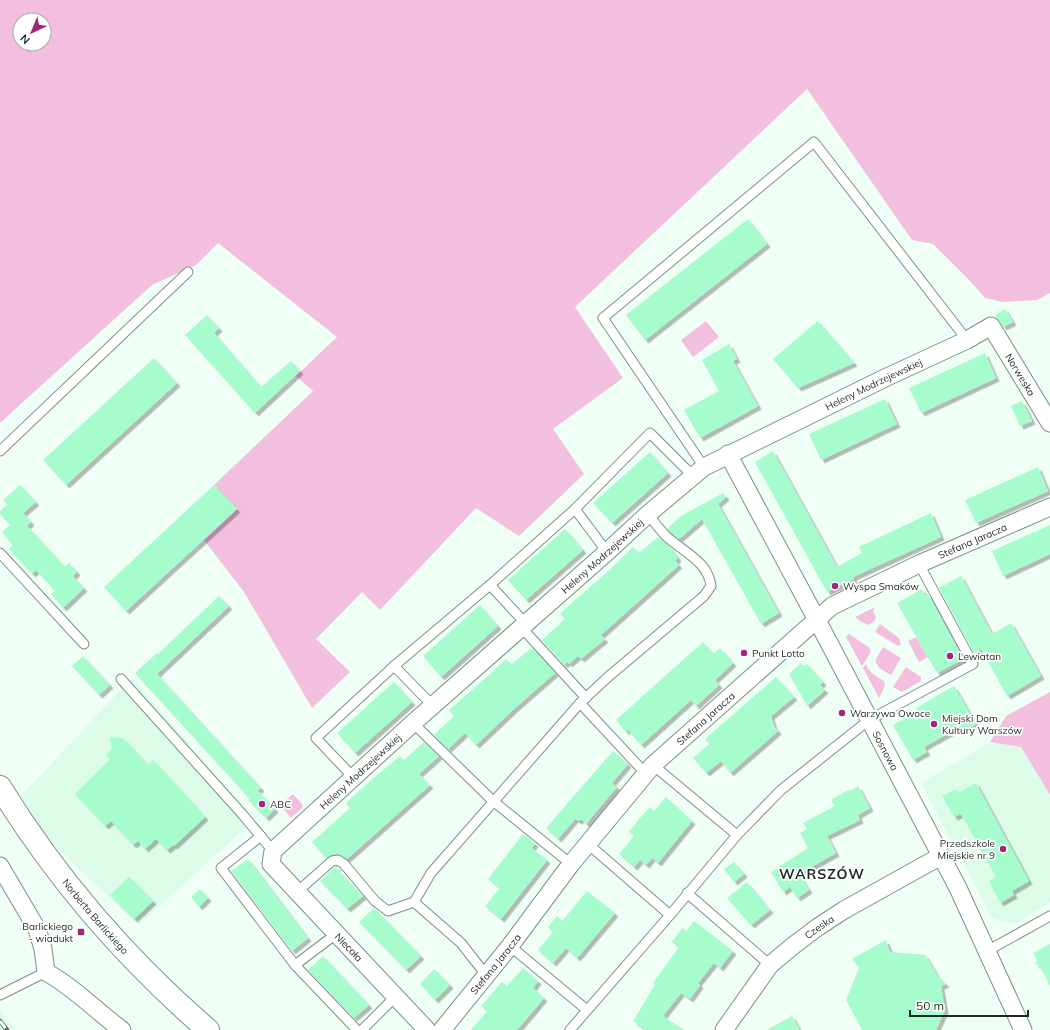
<svg xmlns="http://www.w3.org/2000/svg" width="1050" height="1030" font-family="Mulish,sans-serif">
  <defs>
    <filter id="shadow"><feDropShadow dx="3.5" dy="3.5" stdDeviation="0" flood-color="#0004"/></filter>
  </defs>
  <rect width="100%" height="100%" fill="#f0fff6"/>
  <g fill="#dcfce9">
    <polygon points="132,678 254,820 139,925 47,839 21,796"/>
    <polygon points="990,742 1020,747 1050,795 1050,903 1014,924 992,918 921,783"/>
    <polygon points="0,1009 15,1030 0,1030"/>
  </g>
  <g fill="#f2c0de" fill-rule="evenodd">
    <path d="M0 0H1050V293L1037 300 1003 302 985 298 970 281 933 244 912 240 807 89 575 307 623 378 553 429 584 474 519 536 476 508 380 610 362 592 316 639 350 672 312 708 244 592 204 540 237 509 214 485 313 391 296 376 337 337 218 243 196 265 152 285 0 423ZM20 20H44V44H20Z"/>
    <polygon points="706,321 719,337 693,357 681,340"/>
    <polygon points="875,607 873,612 876,616 875,620 869,625 861,622 855,617"/>
    <polygon points="880,624 899,638 901,644 898,646 875,632"/>
    <polygon points="849,634 870,648 871,652 862,666 846,637"/>
    <polygon points="916,637 928,657 919,662 908,641"/>
    <polygon points="883,647 901,658 891,675 879,668 875,661"/>
    <path d="M866 664C868 667 869 671 872 673 885 684 890 678 879 698L863 668Z"/>
    <polygon points="906,667 921,677 921,681 902,692 893,687"/>
    <polygon points="1050,692 1050,795 1021,747 990,742 1006,716"/>
    <polygon points="293,794 303,805 302,808 291,818 280,805"/>
  </g>
  <g fill="#a6fccd" filter="url(#shadow)">
    <polygon points="748,219 767,244 645,340 626,315"/>
    <polygon points="1005,309 1013,322 1003,327 995,315"/>
    <polygon points="207,315 219,328 214,333 261,387 291,361 300,371 255,413 185,335"/>
    <polygon points="818,321 854,363 798,388 773,359"/>
    <polygon points="729,344 737,359 733,361 758,406 700,438 684,410 719,391 702,360"/>
    <polygon points="985,353 996,378 921,413 909,388"/>
    <polygon points="154,358 177,383 66,485 43,460"/>
    <polygon points="885,399 897,424 821,460 809,434"/>
    <polygon points="1022,401 1032,421 1020,426 1011,406"/>
    <polygon points="773,451 837,567 862,553 859,547 931,513 941,537 853,577 854,579 827,592 755,462"/>
    <polygon points="650,452 668,473 612,523 593,503"/>
    <polygon points="1038,467 1048,491 976,523 965,500"/>
    <polygon points="20,485 36,502 23,513 31,522 27,526 65,567 69,563 77,572 73,576 84,588 63,608 51,594 55,591 36,570 32,574 9,549 13,545 2,532 10,525 0,514 0,511 7,505 3,500"/>
    <polygon points="214,485 237,509 126,611 104,587"/>
    <polygon points="723,493 726,497 718,504 779,613 761,624 702,519 679,539 667,529 681,516"/>
    <polygon points="1050,525 1050,554 1003,576 992,551"/>
    <polygon points="565,529 583,550 526,600 508,580"/>
    <polygon points="658,537 670,547 678,558 675,561 679,565 601,635 605,639 581,659 578,656 569,664 567,662 564,665 542,640 565,619 560,614 574,601 605,574 633,547 639,553"/>
    <polygon points="961,576 992,634 1011,623 1041,676 1007,696 981,649 974,653 939,588"/>
    <polygon points="922,589 925,596 928,594 963,659 937,673 897,603"/>
    <polygon points="219,596 229,606 157,674 261,788 249,798 135,673 157,653 158,654"/>
    <polygon points="480,605 498,626 441,677 423,656"/>
    <polygon points="703,642 713,654 720,648 733,663 715,680 719,685 696,706 691,700 641,745 628,730 626,732 616,720"/>
    <polygon points="533,648 555,673 515,708 476,745 465,733 448,749 434,735 454,716 449,710 490,674 506,659 511,665 530,649 531,650"/>
    <polygon points="83,656 110,685 99,695 72,666"/>
    <polygon points="801,663 804,666 807,664 823,682 820,685 825,690 807,706 789,674"/>
    <polygon points="776,677 794,697 771,716 774,726 778,731 730,773 721,761 706,773 693,758 709,744 705,739"/>
    <polygon points="394,682 412,702 355,753 337,733"/>
    <polygon points="954,686 976,724 961,733 958,728 924,747 927,752 913,760 893,725 917,711 916,708"/>
    <polygon points="109,737 123,738 148,765 153,760 205,817 174,846 173,845 167,850 156,839 145,849 138,841 133,845 111,821 105,826 75,794 110,759 106,755 112,748"/>
    <polygon points="424,742 439,756 419,774 430,785 347,859 338,854 331,855 326,858 312,842 350,808 346,803 369,782 400,756 404,760"/>
    <polygon points="613,751 628,764 612,783 617,787 586,824 581,819 579,821 575,819 558,839 546,828"/>
    <polygon points="976,783 1029,881 1012,891 1014,895 1000,903 989,881 996,877 961,814 954,817 942,796 956,789 958,793"/>
    <polygon points="858,786 870,808 858,815 860,820 827,836 836,853 799,874 809,890 797,898 790,887 783,892 771,872 808,848 800,833 807,829 803,823 835,806 831,800 850,789 850,791"/>
    <polygon points="258,791 275,809 266,818 248,800"/>
    <polygon points="666,797 692,821 658,863 652,858 646,865 640,860 634,867 619,854 634,836 629,832 639,819 650,807 654,811"/>
    <polygon points="523,834 535,843 532,848 547,860 501,919 485,906 500,888 488,879"/>
    <polygon points="248,859 308,938 292,951 231,871"/>
    <polygon points="734,862 744,874 734,882 724,869"/>
    <polygon points="337,866 338,867 336,868 363,896 347,909 320,881 335,867"/>
    <polygon points="129,877 153,901 134,919 110,895"/>
    <polygon points="747,882 770,910 751,925 727,898"/>
    <polygon points="200,889 208,898 199,907 191,897"/>
    <polygon points="587,891 615,913 577,958 566,948 553,963 538,950 553,932 548,927 557,916 562,921"/>
    <polygon points="374,908 421,956 406,970 359,922"/>
    <polygon points="694,921 733,951 720,968 714,963 698,983 700,985 690,999 681,993 663,1016 684,1030 647,1030 633,1021 655,985 653,983 679,947 672,942 682,928 687,931"/>
    <polygon points="886,940 890,952 925,955 937,975 946,984 941,986 945,1010 936,1030 862,1030 846,1000 859,968 852,959"/>
    <polygon points="1050,944 1050,986 1040,966 1035,964 1037,960 1033,953"/>
    <polygon points="323,956 369,1005 354,1018 308,970"/>
    <polygon points="523,968 538,981 533,988 544,998 517,1030 471,1030 487,1011 481,1006 502,982 507,986"/>
    <polygon points="434,969 450,985 435,1000 420,984"/>
    <polygon points="792,1016 800,1030 767,1030"/>
  </g>
  <g fill="none" stroke-linecap="round" stroke-linejoin="round">
    <defs>
      <g id="service">
        <polyline points="0,451 188,272"/>
        <polyline points="704,467 603,318 814,142 967,340"/>
        <polyline points="575,509 607,552"/>
        <polyline points="0,553 84,644"/>
        <polyline points="490,585 526,624"/>
        <polyline points="522,628 586,698"/>
        <polyline points="394,666 433,706"/>
        <polyline points="121,679 243,815 273,851"/>
        <polyline points="580,703 646,774"/>
        <polyline points="413,723 493,801 571,864"/>
        <polyline points="653,765 737,835"/>
        <polyline points="353,777 316,738 394,666 490,585 575,509 650,433 693,476"/>
        <polyline points="261,836 221,868 295,965 357,1030"/>
        <polyline points="588,844 670,915"/>
        <path d="M297 892 332 861 338 860 344 864 375 901 388 911 414 902 431 873 580 703 608 677 704 596 711 586C708 561 683 552 666 536 660 530 654 522 648 514"/>
        <polyline points="687,893 770,965"/>
        <polyline points="414,902 461,943 486,975"/>
        <polyline points="510,946 587,1010"/>
        <polyline points="987,951 1050,916"/>
        <polyline points="295,965 336,934"/>
        <polyline points="0,995 46,972"/>
        <polyline points="362,1030 396,996"/>
        <polyline points="570,1030 670,915 737,835 781,790 869,720 973,664 919,564"/>
      </g>
      <g id="minor">
        <path id="s1" d="M728 454 817 620 958 888 1023 1030"/>
        <path d="M0 866 37 929 43 949 46 972C75 988 96 1011 122 1030"/>
        <path id="s2" d="M427 1030 271 864 273 851 413 723 607 552 648 514 704 467 887 377 967 340 991 326 1050 423"/>
        <path id="s3" d="M442 1030 510 946 571 864 653 765 832 606 919 564 1050 507"/>
        <path id="s4" d="M724 1030 770 965 794 945 818 927 844 910 941 856"/>
      </g>
      <g id="tertiary">
        <path id="s5" d="M0 787C56 878 127 960 208 1030"/>
      </g>
    </defs>
    <use href="#service" stroke="#7a9184" stroke-width="11"/>
    <use href="#minor" stroke="#7a9184" stroke-width="19"/>
    <use href="#tertiary" stroke="#7a9184" stroke-width="24"/>
    <use href="#service" stroke="#fff" stroke-width="9"/>
    <use href="#minor" stroke="#fff" stroke-width="17"/>
    <use href="#tertiary" stroke="#fff" stroke-width="22"/>
    <defs>
      <polyline id="rail" points="0,1021 7,1030"/>
    </defs>
    <use href="#rail" stroke="#5d6861" stroke-width="4.5"/>
    <use href="#rail" stroke="#fff" stroke-width="3" stroke-dasharray="9" stroke-linecap="butt"/>
  </g>
  <g fill="#a0267c" stroke="#fff" stroke-width="1.5">
    <circle cx="835" cy="586" r="4"/>
    <circle cx="744" cy="653" r="4"/>
    <circle cx="950" cy="656" r="4"/>
    <circle cx="842" cy="713" r="4"/>
    <circle cx="934" cy="724" r="4"/>
    <circle cx="262" cy="804" r="4"/>
    <circle cx="1003" cy="849" r="4"/>
    <rect x="77" y="928" width="8" height="8" rx="2"/>
  </g>
  <g text-anchor="middle" stroke-width="3.5" stroke-linejoin="round" paint-order="stroke">
    <g font-size="10" fill="#1e2722" stroke="#fff">
      <text dy="4" stroke="none"><textPath href="#s2" startOffset="1195">Norweska</textPath></text>
      <text dy="4" stroke="none"><textPath href="#s2" startOffset="1007">Heleny Modrzejewskiej</textPath></text>
      <text dy="4" stroke="none"><textPath href="#s3" startOffset="733">Stefana Jaracza</textPath></text>
      <text dy="4" stroke="none"><textPath href="#s2" startOffset="683">Heleny Modrzejewskiej</textPath></text>
      <text dy="4" stroke="none"><textPath href="#s3" startOffset="409">Stefana Jaracza</textPath></text>
      <text dy="4" stroke="none"><textPath href="#s1" startOffset="336">Sosnowa</textPath></text>
      <text dy="4" stroke="none"><textPath href="#s2" startOffset="359">Heleny Modrzejewskiej</textPath></text>
      <text dy="4" stroke="none"><textPath href="#s5" startOffset="161">Norberta Barlickiego</textPath></text>
      <text dy="4" stroke="none"><textPath href="#s4" startOffset="142">Czeska</textPath></text>
      <text transform="translate(349 947) rotate(46)" y="4">Niecała</text>
      <text dy="4" stroke="none"><textPath href="#s3" startOffset="85">Stefana Jaracza</textPath></text>
    </g>
    <g font-size="10" fill="#1e2722" stroke="#fff" text-anchor="start">
      <text x="843" y="590">Wyspa Smaków</text>
      <text x="752" y="657">Punkt Lotto</text>
      <text x="958" y="660">Lewiatan</text>
      <text x="850" y="717">Warzywa Owoce</text>
      <text x="942" y="722">Miejski Dom<tspan x="942" dy="12">Kultury Warszów</tspan></text>
      <text x="270" y="808">ABC</text>
      <text x="995" y="847" text-anchor="end">Przedszkole<tspan x="995" dy="12">Miejskie nr 9</tspan></text>
      <text x="73" y="930" text-anchor="end">Barlickiego<tspan x="73" dy="12">- wiadukt</tspan></text>
    </g>
    <g font-size="14" font-weight="bold" letter-spacing="1" fill="#1e2722" stroke="#fff">
      <text x="822" y="879">WARSZÓW</text>
    </g>
  </g>
  <g transform="translate(32 32) rotate(224)"><circle r="19" fill="#ffffff" stroke="#a5a9a7"/>
  <path d="M0-3L7 15L0 10L-7 15Z" fill="#a0267c"/>
  <text y="-6" font-size="11" font-weight="bold" text-anchor="middle" fill="#1e2722">N</text>
  </g>
  <path d="M910 1010v6h118v-6" fill="none" stroke="#1e2722" stroke-width="2"/>
  <text x="916" y="1010" font-size="12" fill="#1e2722" stroke="#ffffff" stroke-width="3" paint-order="stroke">50 m</text>
</svg>
